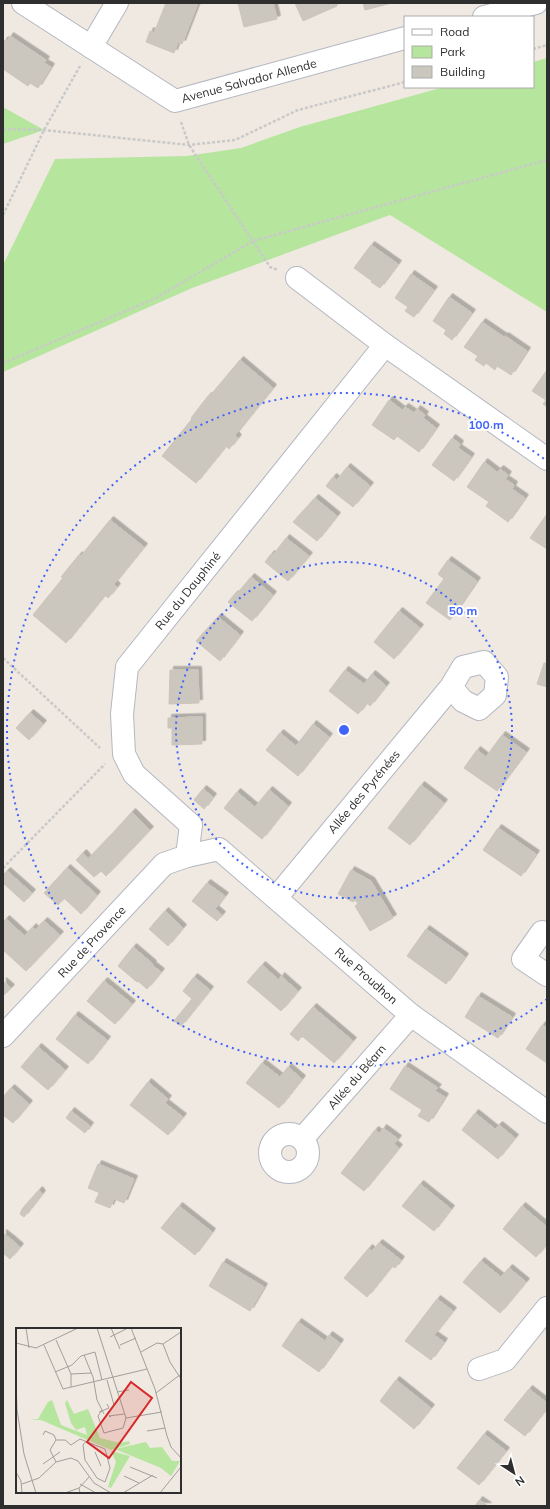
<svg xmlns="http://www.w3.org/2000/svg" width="550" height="1509" font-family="Mulish,sans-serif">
  <defs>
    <filter id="shadow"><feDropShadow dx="3.5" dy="-3.5" stdDeviation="0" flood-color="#0004"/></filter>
  </defs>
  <rect width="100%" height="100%" fill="#efe9e1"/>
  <g fill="#b6e59e">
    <polygon points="547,58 547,312 390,215 192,288 3,372 3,265 55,159 187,156 241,148 300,127 444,87 533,87 533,62"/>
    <polygon points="3,107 44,130 3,144"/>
  </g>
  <g fill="#cbc7bf" stroke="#cbc5ba" filter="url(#shadow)">
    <polygon points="166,3 198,3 182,44 178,42 174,53 146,42 150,31 154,33"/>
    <polygon points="238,3 273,3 277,19 244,27"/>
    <polygon points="295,3 336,3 337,6 303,21"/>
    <polygon points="363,3 392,3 365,10"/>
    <polygon points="10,36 46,60 44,63 51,67 38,88 30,83 28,86 3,69 3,42 5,40 7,41"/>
    <polygon points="371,245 398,264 380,288 371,282 372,281 354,268"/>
    <polygon points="411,274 434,290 414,317 405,311 408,307 395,298"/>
    <polygon points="449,297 472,313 452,340 444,334 446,330 433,321"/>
    <polygon points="482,322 504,337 484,366 475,360 478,356 464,347"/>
    <polygon points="505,336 527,351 511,375 497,366 495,370 486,363"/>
    <polygon points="240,360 273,388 235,435 238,438 229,449 226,446 196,483 162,456 192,419 191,418 208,396 209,397"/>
    <polygon points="547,370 547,407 543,404 546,400 532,391"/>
    <polygon points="389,400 402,410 405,407 414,413 394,440 372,425"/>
    <polygon points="417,409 425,415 423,418 436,428 419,452 397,436"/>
    <polygon points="452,438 460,444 458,448 471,457 454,481 432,465"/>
    <polygon points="484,462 497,472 500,469 508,475 489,502 467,487"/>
    <polygon points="347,467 370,486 353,507 326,486 333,477 337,480"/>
    <polygon points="505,479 514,485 512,489 525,498 508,522 486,506"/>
    <polygon points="315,498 337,516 317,541 293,522"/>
    <polygon points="547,514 547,549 530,538"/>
    <polygon points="110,520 144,547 114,584 117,587 108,598 105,595 66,643 33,615 63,578 61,577 79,555 80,557"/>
    <polygon points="286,538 309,556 288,581 265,562 271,554 273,555"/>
    <polygon points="448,560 477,581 450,620 426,603 444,579 438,574"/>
    <polygon points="251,577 273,595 252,621 228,602 235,594 236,595"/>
    <polygon points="399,611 420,628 394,659 374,642"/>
    <polygon points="218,617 240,635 220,661 196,641"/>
    <polygon points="544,663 547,664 547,687 537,684"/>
    <polygon points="170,670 198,670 199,703 169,704"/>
    <polygon points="345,670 364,684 372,674 386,686 370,706 367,703 358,714 329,691"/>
    <polygon points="30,713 43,724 29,740 16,728"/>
    <polygon points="202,717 202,744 172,745 172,728 168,728 168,718"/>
    <polygon points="313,724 329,737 298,776 266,750 280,733 296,746"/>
    <polygon points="502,735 526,752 497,791 464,768 474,754 483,761"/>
    <polygon points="477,750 486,757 483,761 474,754"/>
    <polygon points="421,785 444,803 410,845 388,828"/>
    <polygon points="203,789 213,797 204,809 194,800"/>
    <polygon points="269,790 288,806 262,839 224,808 237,792 255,807"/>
    <polygon points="132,812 150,830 130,851 112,834"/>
    <polygon points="498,828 536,854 521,876 483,850"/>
    <polygon points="112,834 130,851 106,876 101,871 94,877 76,860 83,853 88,859"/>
    <polygon points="67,868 97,895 81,914 64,898 58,905 44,893"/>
    <polygon points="351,870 371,881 393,918 370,931 355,906 358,904 355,900 353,902 338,894"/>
    <polygon points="7,871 32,893 24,902 3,883 3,875"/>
    <polygon points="207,883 225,896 215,909 222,915 217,921 192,901"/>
    <polygon points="165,911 183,928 168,946 149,929"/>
    <polygon points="6,919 43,953 26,971 3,950 3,922"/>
    <polygon points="44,921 60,935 43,953 27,938"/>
    <polygon points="33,927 35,930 27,938 24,936"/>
    <polygon points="426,929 465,957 446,984 407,956"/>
    <polygon points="133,947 153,964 137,982 118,966"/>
    <polygon points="152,965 161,972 147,989 138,981"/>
    <polygon points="262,965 279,980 281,976 298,991 281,1011 247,982"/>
    <polygon points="194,977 210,990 181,1026 174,1021 192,999 183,991"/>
    <polygon points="3,981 11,988 3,996"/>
    <polygon points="104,981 132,1004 115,1024 87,1001"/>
    <polygon points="478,996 512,1017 498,1038 465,1017"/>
    <polygon points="313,1007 353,1041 334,1063 302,1036 298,1041 290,1034"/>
    <polygon points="75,1015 107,1040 88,1064 56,1039"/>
    <polygon points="542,1025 547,1028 547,1063 526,1049"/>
    <polygon points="38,1047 65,1070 48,1090 21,1067"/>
    <polygon points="262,1063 280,1077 288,1067 302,1079 279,1108 246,1083"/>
    <polygon points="405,1066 438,1088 435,1091 445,1097 429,1122 418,1116 422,1110 390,1089"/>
    <polygon points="148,1082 168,1099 165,1103 183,1117 168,1135 130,1105"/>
    <polygon points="11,1088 29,1104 13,1123 3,1115 3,1097"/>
    <polygon points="71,1111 90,1126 85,1133 66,1118"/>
    <polygon points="475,1113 495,1129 499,1125 515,1138 498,1159 462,1130"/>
    <polygon points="383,1128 390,1133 386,1138 380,1133"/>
    <polygon points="375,1130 386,1138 390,1133 398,1139 394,1144 399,1148 364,1191 341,1173"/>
    <polygon points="98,1164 134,1179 124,1203 88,1188"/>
    <polygon points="420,1184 451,1209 434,1231 402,1206"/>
    <polygon points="39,1190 42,1194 24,1217 20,1214 22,1209"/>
    <polygon points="99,1193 114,1199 110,1208 95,1202"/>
    <polygon points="179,1206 212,1232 195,1255 161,1228"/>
    <polygon points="522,1206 547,1227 547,1244 536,1257 503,1229"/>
    <polygon points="3,1233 12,1240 3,1251"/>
    <polygon points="12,1240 20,1247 10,1259 3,1253 3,1251"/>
    <polygon points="379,1243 401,1260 395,1268 392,1266 367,1297 344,1278 369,1248 372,1251"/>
    <polygon points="481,1261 501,1277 509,1268 526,1282 500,1313 463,1282"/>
    <polygon points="223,1262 264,1287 250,1311 209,1286"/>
    <polygon points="437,1299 453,1311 434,1335 444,1342 431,1360 405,1341"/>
    <polygon points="298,1322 325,1341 329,1335 340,1343 319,1372 282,1346"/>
    <polygon points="396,1380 431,1408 414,1429 380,1401"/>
    <polygon points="529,1389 547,1403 547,1408 525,1436 504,1420"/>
    <polygon points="484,1434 506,1451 479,1485 457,1468"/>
    <polygon points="479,1500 488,1506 475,1506"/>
  </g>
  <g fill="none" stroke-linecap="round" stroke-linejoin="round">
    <defs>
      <g id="street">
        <polyline points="23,3 175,101 405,38"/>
        <polyline points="484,17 536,3"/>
        <polyline points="91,47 117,3"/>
        <polyline points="297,278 385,345"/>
        <polyline points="187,856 191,825 134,774 124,754 122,714 127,667 385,345 547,459"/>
        <polyline points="276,898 451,687 463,667 484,662 497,677 495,695 479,709 463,701 451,687"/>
        <polyline points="542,932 523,959 547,975"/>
        <polyline points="3,1036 164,864 187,856 219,849 411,1015 547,1112"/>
        <circle cx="289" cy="1153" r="19"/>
        <polyline points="302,1139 411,1015"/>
        <polyline points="479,1369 505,1360 547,1308"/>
      </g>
    </defs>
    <use href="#street" stroke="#b4b7c1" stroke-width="24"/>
    <g stroke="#c9c9c9" stroke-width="2.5" stroke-dasharray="3 2" stroke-linecap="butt">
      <polyline points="533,49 547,45"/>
      <polyline points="181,122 189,145 270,267 278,270"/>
      <polyline points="3,129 44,130 189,145 235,140 298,110 405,82"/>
      <polyline points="3,215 44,130 80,66"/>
      <polyline points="3,363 154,299 253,241 547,160"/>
      <polyline points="3,658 100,748"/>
      <polyline points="3,868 105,764"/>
    </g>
    <use href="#street" stroke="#fff" stroke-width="22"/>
  </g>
  <g fill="none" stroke="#4264fb" stroke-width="2" stroke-dasharray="2 4">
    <circle cx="344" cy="730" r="168"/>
    <path d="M547 999A337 337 0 1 1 547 461"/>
  </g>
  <g text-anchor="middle" stroke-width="4" stroke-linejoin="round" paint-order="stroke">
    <g font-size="12" fill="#2e2e2e" stroke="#fff">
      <text transform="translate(249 81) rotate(-15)" y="4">Avenue Salvador Allende</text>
      <text transform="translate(188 591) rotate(-51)" y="4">Rue du Dauphiné</text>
      <text transform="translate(364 792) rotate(-50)" y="4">Allée des Pyrénées</text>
      <text transform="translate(92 942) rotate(-47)" y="4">Rue de Provence</text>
      <text transform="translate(366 976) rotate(41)" y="4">Rue Proudhon</text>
      <text transform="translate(357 1077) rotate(-49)" y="4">Allée du Béarn</text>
    </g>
  </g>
  <g transform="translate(16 1328)">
    <rect width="165" height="165" fill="#efe9e1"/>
    <path d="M36 72 45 97 71 107 69 99 60 102 55 95 49 75 51 72 58 86 72 81 84 110 104 115 113 113 114 116 95 122 25 92H13L22 91 32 74ZM130 114 134 120 146 119 156 133H164L155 148 145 140 99 121ZM95 123 114 128 95 160 92 159 100 134Z" fill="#b6e59e"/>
    <path fill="none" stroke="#a29e99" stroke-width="1" d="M10 0 13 20M81 0 110 90M95 0 104 21M115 0 139 61 151 108 155 119 165 130M0 8V27M94 9 112 0M40 12 55 46V59M0 15 20 20 62 0M147 16 154 34 165 51M28 17 47 61 131 41M104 17 120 10M125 24 141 15 147 16 165 4M68 27 77 49 81 72 88 86M39 44 56 37 65 28 79 24 86 52M55 46 75 45M0 52 1 82 8 126 20 165M91 52 98 77M101 64 113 62M140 65 165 46M86 82 82 88 88 105 107 100 110 90M83 84 93 80 91 76M95 89 93 88 108 86M110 90 146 84M131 103 149 100M27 107 29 103 38 107 40 112M79 124 85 138M40 134 34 122 40 112H49L55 117 64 111 89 121 94 140 89 154 81 150 69 132 67 117 70 113M27 136 44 124M114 139 141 150M0 144 5 153 6 165M108 148 123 155M6 156 23 150 40 134 55 130 62 133 78 155 95 165M64 156 80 165M63 160 73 149M49 165 63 160 64 165M107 165 137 147M144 165 165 139"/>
    <path fill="#d62828" fill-opacity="0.15" stroke="#d62828" stroke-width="2" d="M115 54 136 70 93 130 71 114Z"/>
    <rect width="165" height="165" fill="none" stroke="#2e2e2e" stroke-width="2"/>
  </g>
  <circle cx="344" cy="730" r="6" fill="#4264fb" stroke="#fff" stroke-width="2"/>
  <g font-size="12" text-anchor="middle" font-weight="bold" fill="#4264fb" stroke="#fff" stroke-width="4" stroke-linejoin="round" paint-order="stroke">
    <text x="486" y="429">100 m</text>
    <text x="463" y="615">50 m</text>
  </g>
  <rect width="550" height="1509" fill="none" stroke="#2e2e2e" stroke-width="8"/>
  <rect x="404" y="16" width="130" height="72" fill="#ffffff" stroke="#ababab"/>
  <rect x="412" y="29" width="20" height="6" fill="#ffffff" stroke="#ababab"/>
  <text x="440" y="36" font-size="12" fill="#2e2e2e">Road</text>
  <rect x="412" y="46" width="20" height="12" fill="#b6e59e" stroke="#ababab"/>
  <text x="440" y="56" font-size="12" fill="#2e2e2e">Park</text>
  <rect x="412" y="66" width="20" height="12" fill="#cbc7bf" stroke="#ababab"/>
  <text x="440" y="76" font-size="12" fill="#2e2e2e">Building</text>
  <g transform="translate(514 1473) rotate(144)" stroke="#ffffff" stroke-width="3" paint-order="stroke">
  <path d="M0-3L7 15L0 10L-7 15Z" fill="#2e2e2e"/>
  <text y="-6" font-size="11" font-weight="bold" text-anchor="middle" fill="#2e2e2e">N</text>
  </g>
</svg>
